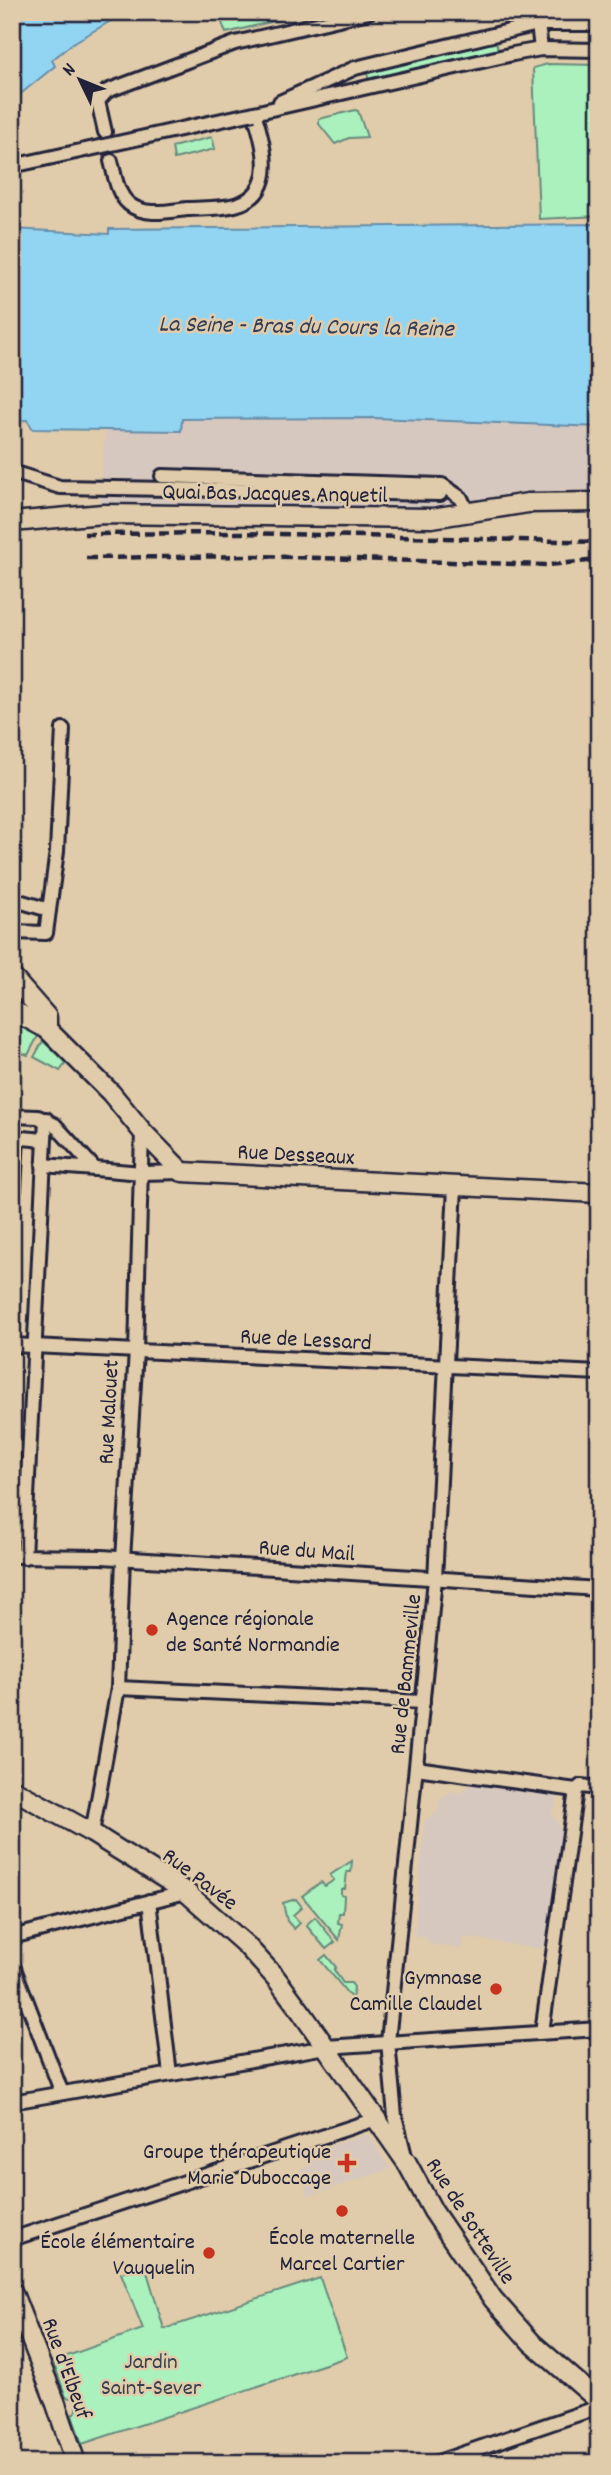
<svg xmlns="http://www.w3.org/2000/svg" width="611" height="2475" font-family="Dekko,sans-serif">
  <rect width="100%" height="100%" fill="#e0ccaa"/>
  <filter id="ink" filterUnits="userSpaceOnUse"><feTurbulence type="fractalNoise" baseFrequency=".0143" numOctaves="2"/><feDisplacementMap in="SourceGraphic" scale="14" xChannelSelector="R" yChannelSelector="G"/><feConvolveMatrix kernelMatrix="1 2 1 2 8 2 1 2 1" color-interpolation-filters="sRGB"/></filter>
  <g filter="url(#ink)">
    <g fill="#d6c8bf">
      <polygon points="375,418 599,427 599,512 97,522 105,430 180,431 182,419"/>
      <polygon points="473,1783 557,1795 555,1810 553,1810 552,1813 563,1833 547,1942 540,1949 464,1937 462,1949 430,1944 425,1937 414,1936 425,1820 438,1811 439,1801 450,1791 461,1793"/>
      <polygon points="368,2134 390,2169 308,2196 299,2169 309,2166 307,2159 315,2156 314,2151"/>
    </g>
    <g fill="#aaf1bd" stroke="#668a7c" stroke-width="2">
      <polygon points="218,12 311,12 226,33"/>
      <polygon points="496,40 498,51 369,81 366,69"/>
      <polygon points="548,64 599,65 599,216 539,219 533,68"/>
      <polygon points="355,110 358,111 367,137 349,138 335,144 319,124 319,119"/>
      <polygon points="212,137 215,149 174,159 172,147"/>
      <polygon points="12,1018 38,1036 28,1055 12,1050"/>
      <polygon points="43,1041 66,1063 60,1071 34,1057"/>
      <polygon points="352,1861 351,1872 347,1872 345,1889 341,1889 341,1895 344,1896 343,1913 339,1913 338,1923 342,1924 339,1940 302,1896 321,1882 325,1886 334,1880 330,1875"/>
      <polygon points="296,1899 302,1907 293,1915 300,1923 294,1929 287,1921 283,1903"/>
      <polygon points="315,1917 335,1942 326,1949 306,1925"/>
      <polygon points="326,1955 336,1967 334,1970 343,1983 351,1983 354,1987 352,1999 320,1960"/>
      <polygon points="145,2265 164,2329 320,2278 347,2357 82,2444 72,2415 77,2410 76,2400 72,2398 66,2397 53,2361 143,2329 121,2273"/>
    </g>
    <g fill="#92d5f3" stroke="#658da9" stroke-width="2">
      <polygon points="12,12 126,12 73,43 52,60 55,66 12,101"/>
      <polygon points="599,224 599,427 375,418 182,419 181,431 33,429 27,420 12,421 12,229 109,234 109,229"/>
    </g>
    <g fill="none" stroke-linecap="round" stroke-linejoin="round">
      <defs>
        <g id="street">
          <polyline points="525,12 538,24 541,49"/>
          <polyline points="280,102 355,68 538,24 599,24"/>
          <polyline points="105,132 98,101 107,91 235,43 369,12"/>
          <path d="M111 161C115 176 117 194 129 204 145 217 169 211 187 209 203 208 220 209 235 205 279 194 264 143 254 113L513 54 541 49 599 50"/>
          <polyline points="12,472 60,487 440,494"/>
          <polyline points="162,476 442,485 461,498 468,513"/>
          <polyline points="12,899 49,910"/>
          <polyline points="12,932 46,933 57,851 63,729"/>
          <polyline points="12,1116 38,1117 55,1125 95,1169 142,1173 182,1172"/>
          <polyline points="12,1137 44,1140"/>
          <polyline points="43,1165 95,1169"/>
          <polyline points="14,1190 17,1138"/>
          <polyline points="12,1345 599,1373"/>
          <polyline points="12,1556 102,1557 599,1589"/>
          <polyline points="24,1557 46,1119"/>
          <polyline points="118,1688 423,1702"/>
          <polyline points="416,1768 576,1790 581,1786 599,1788"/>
          <polyline points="92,1833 118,1688 123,1559 136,1351 142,1131"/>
          <polyline points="149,1901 170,2074"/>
          <polyline points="12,1937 186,1892"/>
          <polyline points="12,1963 62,2093"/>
          <polyline points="542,2032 576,1790"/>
          <polyline points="12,2102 326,2047 599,2029"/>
          <polyline points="404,2152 395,2116 388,2042 435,1579 455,1187"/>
          <polyline points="12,2239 376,2119 380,2121"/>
          <polyline points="435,2463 599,2407"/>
        </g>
        <g id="secondary">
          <polyline points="12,522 103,514 432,518 528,503 599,502"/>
          <polyline points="12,977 47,1017 47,1029"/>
          <polyline points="12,1010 47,1029 111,1093 142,1131 182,1172 599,1193"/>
          <polyline points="12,1789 92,1833 186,1892 246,1945 276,1978 302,2013 407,2163 433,2211 493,2299 532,2343 599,2401"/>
          <polyline points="12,2291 55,2401 76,2463"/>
        </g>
      </defs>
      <use href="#street" stroke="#22223b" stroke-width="18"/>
      <use href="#secondary" stroke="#22223b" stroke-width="23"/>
      <use href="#street" stroke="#e0ccaa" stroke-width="12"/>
      <use href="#secondary" stroke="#e0ccaa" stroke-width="18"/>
      <g stroke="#22223b" stroke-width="4.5" stroke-dasharray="10 5" stroke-linecap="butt">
        <polyline points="84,534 240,533 599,542"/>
        <polyline points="86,558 256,556 548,565 599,560"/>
      </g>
      <defs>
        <polyline id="street-bridge" points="12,166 254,113"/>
      </defs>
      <use href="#street-bridge" stroke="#22223b" stroke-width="18" stroke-linecap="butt"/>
      <use href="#street-bridge" stroke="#e0ccaa" stroke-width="12"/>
    </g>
  </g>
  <g fill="#c8321e" stroke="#e0ccaa" stroke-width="2.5">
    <circle cx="152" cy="1630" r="7"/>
    <circle cx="496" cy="1989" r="7"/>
    <path d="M343.5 2152.5h7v7h7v7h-7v7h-7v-7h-7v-7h7z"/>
    <circle cx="342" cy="2211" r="7"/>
    <circle cx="209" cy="2253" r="7"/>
  </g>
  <g text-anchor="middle" stroke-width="5" stroke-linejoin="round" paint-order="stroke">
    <g font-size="23" fill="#22223b" stroke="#e0ccaa">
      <text transform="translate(275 492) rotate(1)" y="8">Quai Bas Jacques Anquetil</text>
      <text transform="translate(296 1153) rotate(3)" y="8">Rue Desseaux</text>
      <text transform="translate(306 1338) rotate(3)" y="8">Rue de Lessard</text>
      <text transform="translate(107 1412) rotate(-87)" y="8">Rue Malouet</text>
      <text transform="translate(307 1549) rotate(4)" y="8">Rue du Mail</text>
      <text transform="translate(404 1674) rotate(-84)" y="8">Rue de Bammeville</text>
      <text transform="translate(201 1878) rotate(37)" y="8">Rue Pavée</text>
      <text transform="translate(472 2220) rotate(57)" y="8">Rue de Sotteville</text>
      <text transform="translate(68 2368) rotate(70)" y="8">Rue d'Elbeuf</text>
    </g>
    <g font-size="23" fill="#22223b" stroke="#e0ccaa" text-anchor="end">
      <text x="166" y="1625" text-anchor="start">Agence régionale<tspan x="166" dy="26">de Santé Normandie</tspan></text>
      <text x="482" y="1984">Gymnase<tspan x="482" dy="26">Camille Claudel</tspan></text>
      <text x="331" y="2158">Groupe thérapeutique<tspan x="331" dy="26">Marie Duboccage</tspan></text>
      <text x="342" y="2244" text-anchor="middle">École maternelle<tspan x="342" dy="26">Marcel Cartier</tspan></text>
      <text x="195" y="2248">École élémentaire<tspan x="195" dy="26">Vauquelin</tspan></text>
    </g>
    <g font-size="23" fill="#36414e" stroke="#e0ccaa">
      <text x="151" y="2368">Jardin<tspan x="151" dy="26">Saint-Sever</tspan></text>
    </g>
    <g font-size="24" font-style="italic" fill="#333d57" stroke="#e0ccaa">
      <text transform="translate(306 325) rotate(1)" y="8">La Seine - Bras du Cours la Reine</text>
    </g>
  </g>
  <rect width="611" height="2475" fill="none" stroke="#e0ccaa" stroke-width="42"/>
  <rect x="21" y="21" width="569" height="2433" fill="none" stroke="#22223b" stroke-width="2.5" filter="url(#ink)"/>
  <g transform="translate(80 80) rotate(313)" stroke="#e0ccaa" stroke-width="5" paint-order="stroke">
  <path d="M0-5L12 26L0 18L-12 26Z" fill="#22223b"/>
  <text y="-10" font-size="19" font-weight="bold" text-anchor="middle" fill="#22223b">N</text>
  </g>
</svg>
